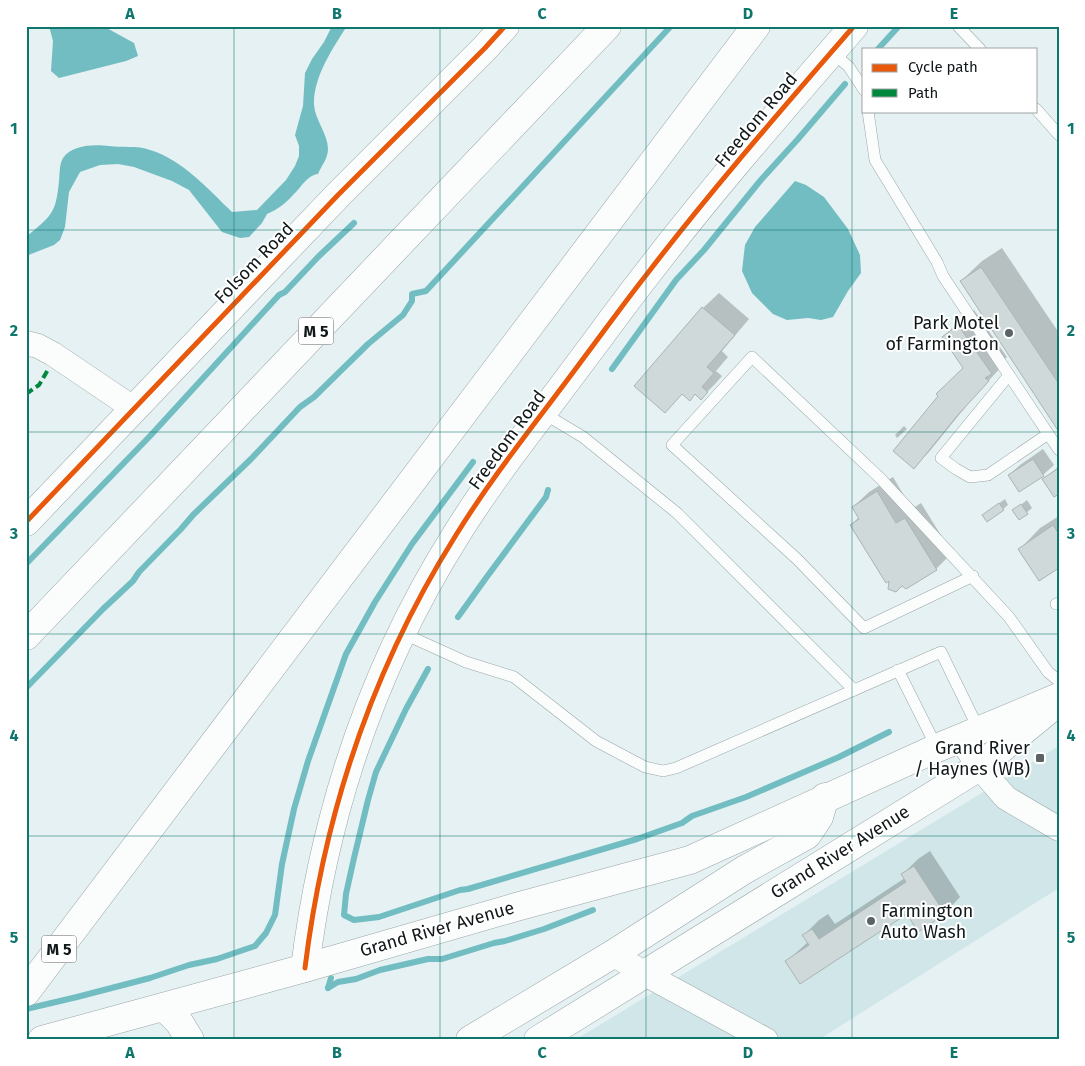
<svg xmlns="http://www.w3.org/2000/svg" width="1085" height="1066" font-family="'Fira Sans',sans-serif">
  <rect width="100%" height="100%" fill="#e5f1f2"/>
  <polygon fill="#d0e6e8" points="1059,746 1059,888 818,1040 575,1040"/>
  <g fill="#71bdc2">
    <polygon points="49,26 103,26 134,43 138,56 126,61 59,78 51,71 53,41"/>
    <path d="M332 26H347C333 48 313 77 314 105 315 120 328 134 328 149 328 159 321 166 318 174 307 175 301 188 293 195 286 203 277 210 267 214L262 223 249 237 240 238 222 232 189 190 172 181 134 167 118 164 100 165 80 172 69 192 65 227 60 240 54 245 26 256V237C51 216 56 214 59 181 60 173 59 165 63 158 71 145 94 144 109 146 122 148 137 145 150 150 183 160 208 189 232 212L257 210 286 180 295 166 299 156V146L295 135 303 106 305 73 312 59 324 42Z"/>
    <polygon points="795,181 806,185 824,197 848,229 860,255 861,273 848,291 833,317 821,320 808,318 787,320 773,314 752,293 742,271 745,245 755,227"/>
  </g>
  <g fill="#0003">
    <polygon points="1002,248 1059,333 1059,429 961,281 982,261"/>
    <polygon points="719,293 749,319 722,351 728,357 716,371 722,376 716,383 701,398 696,393 683,393 665,411 636,386 703,308"/>
    <polygon points="974,310 1007,357 1001,363 1003,365 972,399 929,452 914,467 964,368 943,337 959,321"/>
    <polygon points="904,426 907,429 897,438 895,435"/>
    <polygon points="1043,449 1054,465 1043,475 1019,491 1009,475 1020,465"/>
    <polygon points="1059,466 1059,492 1044,479"/>
    <polygon points="893,477 912,509 921,503 952,553 936,569 906,587 890,578 851,525 859,517 853,507 869,492"/>
    <polygon points="1005,499 1008,505 1003,509 983,515"/>
    <polygon points="1027,500 1032,508 1020,518 1014,510"/>
    <polygon points="1059,516 1059,566 1020,549 1040,528"/>
    <polygon points="930,851 960,897 945,913 919,930 907,912 787,961 808,942 804,935 819,920 828,914 835,924 905,878 903,874 918,859"/>
  </g>
  <g fill="none" stroke-linecap="round" stroke-linejoin="round">
    <g stroke="#71bdc2" stroke-width="6">
      <polyline points="878,49 899,26"/>
      <polyline points="612,369 676,280 704,250 760,181 798,139 845,84"/>
      <polyline points="26,564 151,435 279,295 285,292 318,257 354,223"/>
      <polyline points="458,617 486,578 546,497 548,490"/>
      <polyline points="428,669 406,709 376,772 368,800 354,858 346,894 344,915 354,920 379,917 460,890 468,889 637,839 682,823 692,816 746,797 839,757 889,732"/>
      <polyline points="26,688 103,609 133,581 139,572 181,529 193,515 251,459 300,407 314,397 368,344 403,315 412,301 412,294 426,291 671,26"/>
      <polyline points="328,988 338,982 356,979 380,970 428,959 442,959 494,943 505,941 544,929 593,910"/>
      <polyline points="328,988 331,978"/>
      <polyline points="26,1009 77,997 150,978 189,965 217,959 255,946 266,933 275,915 282,864 294,809 308,761 346,654 375,602 412,544 473,462"/>
    </g>
  </g>
  <g fill="#cfd9d9" stroke="#aab4b5">
    <polygon points="981,267 1059,384 1059,432 960,281"/>
    <polygon points="702,307 735,335 707,367 714,373 702,387 708,392 701,400 695,394 690,401 682,394 665,413 634,386"/>
    <polygon points="958,325 992,374 985,378 989,381 957,416 914,469 893,451 938,396 936,394 963,368 942,337"/>
    <polygon points="1033,459 1044,476 1019,492 1008,475"/>
    <polygon points="1059,468 1059,494 1054,497 1042,479"/>
    <polygon points="877,491 896,523 905,518 937,570 906,589 902,586 896,592 888,589 889,581 886,583 850,525 859,519 852,507"/>
    <polygon points="999,503 1004,510 987,522 982,515"/>
    <polygon points="1021,504 1028,514 1019,520 1012,510"/>
    <polygon points="1053,525 1059,534 1059,568 1039,581 1018,549"/>
    <polygon points="914,866 945,914 918,932 907,914 800,984 785,961 809,945 802,935 812,929 819,939 906,882 901,874"/>
  </g>
  <g fill="none" stroke-linecap="round" stroke-linejoin="round">
    <defs>
      <g id="service">
        <polyline points="958,26 980,49"/>
        <polyline points="832,52 849,67 864,90"/>
        <polyline points="1036,109 1059,135"/>
        <polyline points="868,111 875,160 937,262 943,276 1059,450"/>
        <polyline points="1009,375 941,458 956,469 970,477 988,475 1048,434"/>
        <polyline points="543,413 583,437 677,513 854,690"/>
        <polyline points="973,576 864,628 797,559 672,445 752,357 880,478 1009,617 1048,672 1059,681"/>
        <polyline points="1056,604 1059,603"/>
        <polyline points="402,633 466,662 514,677 596,741 645,767 663,771 676,768 941,652 979,730"/>
        <polyline points="898,670 937,748"/>
      </g>
      <g id="minor">
        <polyline points="26,343 38,346 53,354 133,408"/>
        <polyline points="960,738 979,767 1006,798 1059,829"/>
        <polyline points="613,954 645,974 766,1040"/>
      </g>
      <g id="tertiary">
        <polyline points="26,522 338,195 485,48 505,26"/>
        <path d="M305 968C324 814 373 667 456 535 493 475 538 420 580 363 602 334 624 303 647 274 712 189 784 107 854 26"/>
        <polyline points="470,1040 613,954 744,870 807,835 819,817 825,797"/>
      </g>
      <g id="secondary">
        <polyline points="164,1007 179,1022 190,1040"/>
        <polyline points="42,1040 305,968 516,907 690,860 937,748 1059,697"/>
        <polyline points="538,1040 979,767 1046,712"/>
      </g>
      <g id="motorway">
        <polyline points="26,636 607,26"/>
        <polyline points="26,992 756,26"/>
      </g>
    </defs>
    <use href="#service" stroke="#9ba5a6" stroke-width="12"/>
    <use href="#minor" stroke="#9ba5a6" stroke-width="25"/>
    <use href="#tertiary" stroke="#9ba5a6" stroke-width="29"/>
    <use href="#secondary" stroke="#9ba5a6" stroke-width="29"/>
    <use href="#motorway" stroke="#9ba5a6" stroke-width="29"/>
    <use href="#service" stroke="#fbfdfd" stroke-width="11"/>
    <use href="#minor" stroke="#fbfdfd" stroke-width="24"/>
    <use href="#tertiary" stroke="#fbfdfd" stroke-width="28"/>
    <use href="#secondary" stroke="#fbfdfd" stroke-width="28"/>
    <use href="#motorway" stroke="#fbfdfd" stroke-width="28"/>
    <polyline stroke="#00873e" stroke-width="4" stroke-dasharray="8 4" stroke-linecap="butt" points="26,394 39,385 49,368"/>
    <defs>
      <g id="cycleway">
        <polyline points="26,522 338,195 485,48 505,26"/>
        <path d="M305 968C324 814 373 667 456 535 493 475 538 420 580 363 602 334 624 303 647 274 712 189 784 107 854 26"/>
      </g>
    </defs>
    <use href="#cycleway" stroke="#fff" stroke-width="8"/>
    <use href="#cycleway" stroke="#e8590c" stroke-width="5"/>
  </g>
  <path fill="none" stroke="#0f766e" stroke-width="1" stroke-opacity="0.55" d="M234 26V1040M440 26V1040M646 26V1040M852 26V1040M26 230H1059M26 432H1059M26 634H1059M26 836H1059"/>
  <g fill="#5b6465" stroke="#fff" stroke-width="2">
    <circle cx="1009" cy="333" r="5"/>
    <rect x="1035" y="753" width="10" height="10" rx="2.5"/>
    <circle cx="871" cy="921" r="5"/>
  </g>
  <g text-anchor="middle" stroke-width="4" stroke-linejoin="round" paint-order="stroke">
    <g fill="#fff" stroke="#585d5e" stroke-width="1">
      <rect x="298.5" y="317.5" width="35" height="27" rx="4"/>
      <rect x="41.5" y="935.5" width="35" height="27" rx="4"/>
    </g>
    <g font-size="16" font-weight="bold" fill="#101819">
      <text x="316" y="337">M 5</text>
      <text x="59" y="955">M 5</text>
    </g>
    <g font-size="18" fill="#101819" stroke="#fff">
      <text transform="translate(756 120) rotate(-50)" y="6">Freedom Road</text>
      <text transform="translate(254 263) rotate(-46)" y="6">Folsom Road</text>
      <text transform="translate(507 440) rotate(-54)" y="6">Freedom Road</text>
      <text transform="translate(840 852) rotate(-32)" y="6">Grand River Avenue</text>
      <text transform="translate(437 929) rotate(-16)" y="6">Grand River Avenue</text>
    </g>
    <g font-size="18" fill="#101819" stroke="#fff" text-anchor="end">
      <text x="999" y="329">Park Motel<tspan x="999" dy="21">of Farmington</tspan></text>
      <text x="1030" y="754">Grand River<tspan x="1030" dy="21">/ Haynes (WB)</tspan></text>
      <text x="881" y="917" text-anchor="start">Farmington<tspan x="881" dy="21">Auto Wash</tspan></text>
    </g>
  </g>
  <rect width="1085" height="1066" fill="none" stroke="#ffffff" stroke-width="55"/>
  <rect x="862" y="48" width="175" height="65" fill="#ffffff" stroke="#9fa3a3"/>
  <rect x="872" y="64" width="25" height="8" fill="#e8590c" stroke="#9fa3a3"/>
  <text x="908" y="72" font-size="15" fill="#101819">Cycle path</text>
  <rect x="872" y="89" width="25" height="8" fill="#00873e" stroke="#9fa3a3"/>
  <text x="908" y="98" font-size="15" fill="#101819">Path</text>
  <rect x="28" y="28" width="1030" height="1010" fill="none" stroke="#0f766e" stroke-width="2"/>
  <g font-size="16" text-anchor="middle" font-weight="bold" fill="#0f766e">
    <text x="130" y="19">A</text>
    <text x="337" y="19">B</text>
    <text x="542" y="19">C</text>
    <text x="748" y="19">D</text>
    <text x="954" y="19">E</text>
    <text x="14" y="134">1</text>
    <text x="1071" y="134">1</text>
    <text x="14" y="336">2</text>
    <text x="1071" y="336">2</text>
    <text x="14" y="539">3</text>
    <text x="1071" y="539">3</text>
    <text x="14" y="741">4</text>
    <text x="1071" y="741">4</text>
    <text x="14" y="943">5</text>
    <text x="1071" y="943">5</text>
    <text x="130" y="1058">A</text>
    <text x="337" y="1058">B</text>
    <text x="542" y="1058">C</text>
    <text x="748" y="1058">D</text>
    <text x="954" y="1058">E</text>
  </g>
</svg>
